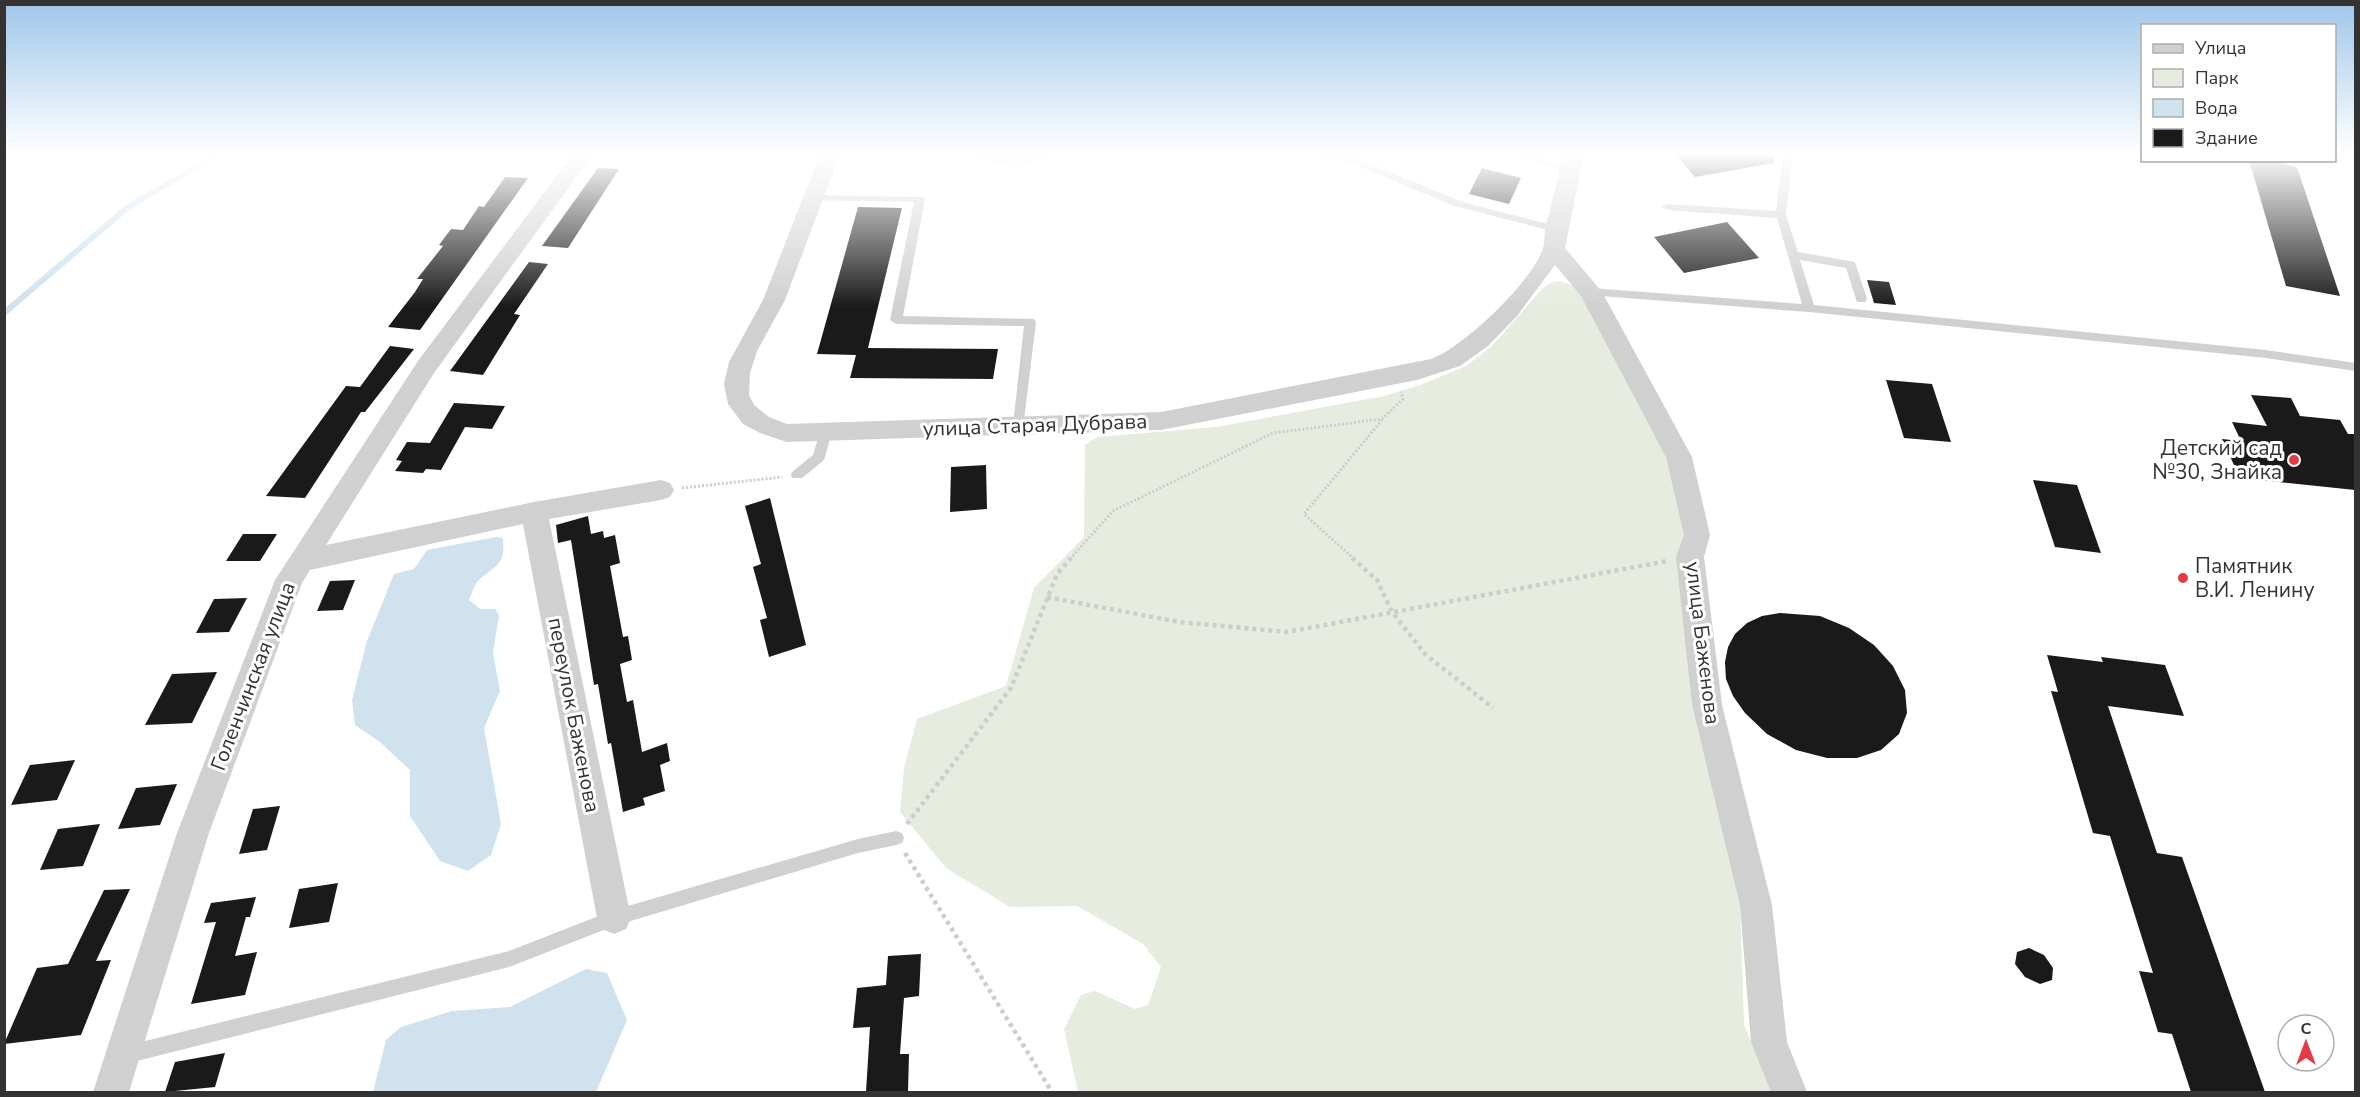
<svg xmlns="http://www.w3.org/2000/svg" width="2360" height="1097" font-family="'Nunito Sans',sans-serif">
  <rect width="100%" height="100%" fill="#fff"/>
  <polygon fill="#e6ecdf" points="1560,281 1569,284 1580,292 1669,456 1687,535 1678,555 1692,706 1740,900 1744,1025 1773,1092 1078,1092 1064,1029 1081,995 1095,991 1135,1009 1148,1005 1161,967 1143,944 1077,906 1010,907 946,868 900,812 904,768 917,719 1006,686 1034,588 1084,537 1085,445 1097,437 1216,427 1384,396 1423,384 1466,366 1491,347 1543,288 1552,282"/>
  <g fill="#cfe2ee">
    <polygon points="959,154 1048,154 1051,155 1017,168"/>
    <path d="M496 537 503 538C505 566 498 563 480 579 474 583 472 594 469 600L480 609H495L499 615 493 653 500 691 484 728 501 824 491 855 468 871 440 861 410 816V770L380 742 355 725 352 700 367 641 394 574 414 569 427 550Z"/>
    <polygon points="586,969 607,973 627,1020 596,1092 373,1092 386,1040 401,1027 452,1011 510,1007"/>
  </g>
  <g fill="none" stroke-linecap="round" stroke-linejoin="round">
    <polyline stroke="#cfe2ee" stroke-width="6" points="4,313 127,208 217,154"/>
  </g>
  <g fill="#1a1a1a">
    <polygon points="1675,154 1773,154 1774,163 1695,177"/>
    <polygon points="2249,160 2268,160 2297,167 2340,296 2286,286"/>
    <polygon points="598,168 619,169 568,248 542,246"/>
    <polygon points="1482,168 1521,178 1509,204 1469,194"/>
    <polygon points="505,177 528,178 420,330 388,327 415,292 423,279 417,279 443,246 439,245 451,229 463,230 479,206 484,207"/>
    <polygon points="858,207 902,208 868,348 998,349 993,379 850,378 856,355 817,354"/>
    <polygon points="1727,222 1759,258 1684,273 1654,237"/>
    <polygon points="529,262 548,264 514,314 520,315 483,375 450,371"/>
    <polygon points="1867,280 1889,282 1896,305 1874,303"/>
    <polygon points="390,346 414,349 365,412 361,412 305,498 266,496 346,386 360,387"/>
    <polygon points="1886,380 1932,384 1951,442 1904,438"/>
    <polygon points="2251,395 2291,398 2300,416 2340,420 2348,434 2355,434 2355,490 2240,478 2222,439 2241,441 2232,422 2267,426"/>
    <polygon points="454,403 505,406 492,429 465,427 441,470 426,469 423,473 395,471 402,461 396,460 407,442 430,443"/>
    <polygon points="986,465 987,509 950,512 951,467"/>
    <polygon points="2033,480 2077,485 2101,553 2055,547"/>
    <polygon points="770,498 806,645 769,657 760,620 767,618 753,567 761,564 745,506"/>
    <polygon points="588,516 591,534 603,531 604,538 615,535 620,563 610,566 623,637 628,636 632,660 620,664 627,702 633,700 642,752 667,743 670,761 660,765 665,791 643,798 645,805 623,812 611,743 608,744 598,684 594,685 571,540 558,543 556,525"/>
    <polygon points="243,534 277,534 260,561 226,561"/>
    <polygon points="355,580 343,610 317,611 330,581"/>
    <polygon points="247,598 229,632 196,633 214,599"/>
    <polygon points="1780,613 1820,616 1849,628 1874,645 1893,666 1905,690 1907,713 1899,734 1881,750 1857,758 1827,758 1796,750 1767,734 1745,713 1733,696 1726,679 1725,662 1728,647 1735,634 1747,623 1762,616"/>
    <polygon points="2047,655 2103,662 2101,657 2165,665 2184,716 2108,706 2157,853 2182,857 2265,1092 2191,1092 2172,1034 2158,1032 2139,971 2153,973 2110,836 2093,833 2051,691 2058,692"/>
    <polygon points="217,672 192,723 145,725 172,674"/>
    <polygon points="75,760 57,800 11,805 30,765"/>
    <polygon points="177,784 160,825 118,829 136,788"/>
    <polygon points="280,806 267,850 239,854 253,809"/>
    <polygon points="100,824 83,866 40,870 58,829"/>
    <polygon points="338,883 329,922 289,928 299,889"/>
    <polygon points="130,889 96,961 111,960 81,1035 4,1044 37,968 68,964 104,890"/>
    <polygon points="256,897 250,917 246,917 235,956 257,952 245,995 191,1004 216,922 204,923 211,903"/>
    <polygon points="2029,948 2044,955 2053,968 2052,980 2040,984 2025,977 2015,964 2017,952"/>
    <polygon points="921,954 919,996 904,998 900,1054 909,1054 908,1092 866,1092 870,1027 853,1028 857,988 886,985 888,956"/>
    <polygon points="225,1053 215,1087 165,1092 175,1062"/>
  </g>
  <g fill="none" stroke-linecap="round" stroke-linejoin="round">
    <g stroke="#cdcdcd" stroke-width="3" stroke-dasharray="2 2" stroke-linecap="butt">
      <polyline points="682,488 782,477"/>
      <polyline points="1070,559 1113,511 1273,433 1382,419 1403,399 1401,392"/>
      <polyline points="1354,559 1304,514 1382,420"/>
    </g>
    <g stroke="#cdcdcd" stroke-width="4.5" stroke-dasharray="4 4" stroke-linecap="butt">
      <polyline points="1352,558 1377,580 1392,612 1425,654 1493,708"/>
      <polyline points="1047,597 1179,622 1287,632 1667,561"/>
      <polyline points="907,824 1011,688 1057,574 1071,558"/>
      <polyline points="905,853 1052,1092"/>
    </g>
    <g fill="#d0d0d0" fill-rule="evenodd">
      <polygon points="1319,154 1337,154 1351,156 1352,154 1362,154 1360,159 1462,202 1560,227 1561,229 1556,232 1454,206 1351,163 1320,156"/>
      <polygon points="1512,154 1527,154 1576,169 1571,172"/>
      <polygon points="1783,154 1793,154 1786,215 1798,252 1855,262 1867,299 1865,302 1857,302 1846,268 1800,260 1814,305 2266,350 2356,363 2356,371 2266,358 1809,312 1587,295 1585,292 1591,288 1802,304 1777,218 1667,210 1662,207 1667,204 1776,211"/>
      <polygon points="813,195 924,197 925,199 903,316 1034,319 1036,322 1023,428 1015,428 1013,425 1024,326 896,324 890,320 914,202 809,200 808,198"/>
      <polygon points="826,427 832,432 824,460 802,478 792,478 791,475 792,472 813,455 820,432"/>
      <polygon points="896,831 902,833 904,838 902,843 896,845 858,853 614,926 509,967 125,1064 119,1061 116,1055 119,1049 125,1046 509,951 614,910 858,839"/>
    </g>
    <g fill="#d0d0d0" fill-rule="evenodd">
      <polygon points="573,154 593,154 434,373 326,545 534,502 661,480 670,483 674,490 670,497 661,500 549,519 631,918 626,929 614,934 602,929 597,918 523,524 310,570 302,583 209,833 129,1092 93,1092 177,833 275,580 418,361"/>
      <path d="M820 154H840L785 300 757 351 750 373 749 395 754 405 769 417 787 424 1161 412 1431 359C1463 348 1534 280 1543 248 1545 241 1544 233 1546 225 1552 201 1558 178 1564 154H1584L1565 248 1602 292 1692 457 1710 535 1704 557 1722 705 1772 905 1787 1042 1807 1092H1771L1751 1042 1740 905 1692 705 1676 557 1684 535 1666 457 1581 296 1555 265 1517 316 1488 346 1460 366 1417 380 1161 430 787 442 760 433 743 424 728 404 724 384 729 362 763 300Z"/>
    </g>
  </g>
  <linearGradient id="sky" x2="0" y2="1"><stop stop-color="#9ec6ea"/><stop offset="0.5" stop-color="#fff"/><stop offset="1" stop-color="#fff" stop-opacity="0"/></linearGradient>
  <rect width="2360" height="307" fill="url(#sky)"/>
  <g fill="#e63946" stroke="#fff" stroke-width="2">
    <circle cx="2294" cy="460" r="6"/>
    <circle cx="2183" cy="578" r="6"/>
  </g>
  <g text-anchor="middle" stroke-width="6" stroke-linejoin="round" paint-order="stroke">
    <g font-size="21" fill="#333" stroke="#fff">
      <text transform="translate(1035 425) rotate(-2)" y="7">улица Старая Дубрава</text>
      <text transform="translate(1703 643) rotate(83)" y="7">улица Баженова</text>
      <text transform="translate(253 676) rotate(-69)" y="7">Голенчинская улица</text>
      <text transform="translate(574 715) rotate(79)" y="7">переулок Баженова</text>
    </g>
    <g font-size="21" fill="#333" stroke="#fff" text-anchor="end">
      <text x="2282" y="455">Детский сад<tspan x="2282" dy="24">№30, Знайка</tspan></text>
      <text x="2195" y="573" text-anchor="start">Памятник<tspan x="2195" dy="24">В.И. Ленину</tspan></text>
    </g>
  </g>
  <rect width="2360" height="1097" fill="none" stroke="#333333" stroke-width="12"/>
  <rect x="2141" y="24" width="195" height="138" fill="#ffffff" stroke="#adadad" stroke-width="1.5"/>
  <rect x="2153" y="44" width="30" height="9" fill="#d0d0d0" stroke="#adadad" stroke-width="1.5"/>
  <text x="2195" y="54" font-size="18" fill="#333333">Улица</text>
  <rect x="2153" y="69" width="30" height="18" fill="#e6ecdf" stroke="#adadad" stroke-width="1.5"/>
  <text x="2195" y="84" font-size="18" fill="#333333">Парк</text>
  <rect x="2153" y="99" width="30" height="18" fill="#cfe2ee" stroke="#adadad" stroke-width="1.5"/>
  <text x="2195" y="114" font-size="18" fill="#333333">Вода</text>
  <rect x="2153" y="129" width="30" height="18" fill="#1a1a1a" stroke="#adadad" stroke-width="1.5"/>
  <text x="2195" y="144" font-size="18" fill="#333333">Здание</text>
  <g transform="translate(2306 1043)"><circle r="28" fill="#ffffff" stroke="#adadad" stroke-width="1.5"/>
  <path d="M0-4.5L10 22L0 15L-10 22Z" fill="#e63946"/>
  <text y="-9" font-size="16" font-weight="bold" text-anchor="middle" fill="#333333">С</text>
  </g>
</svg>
